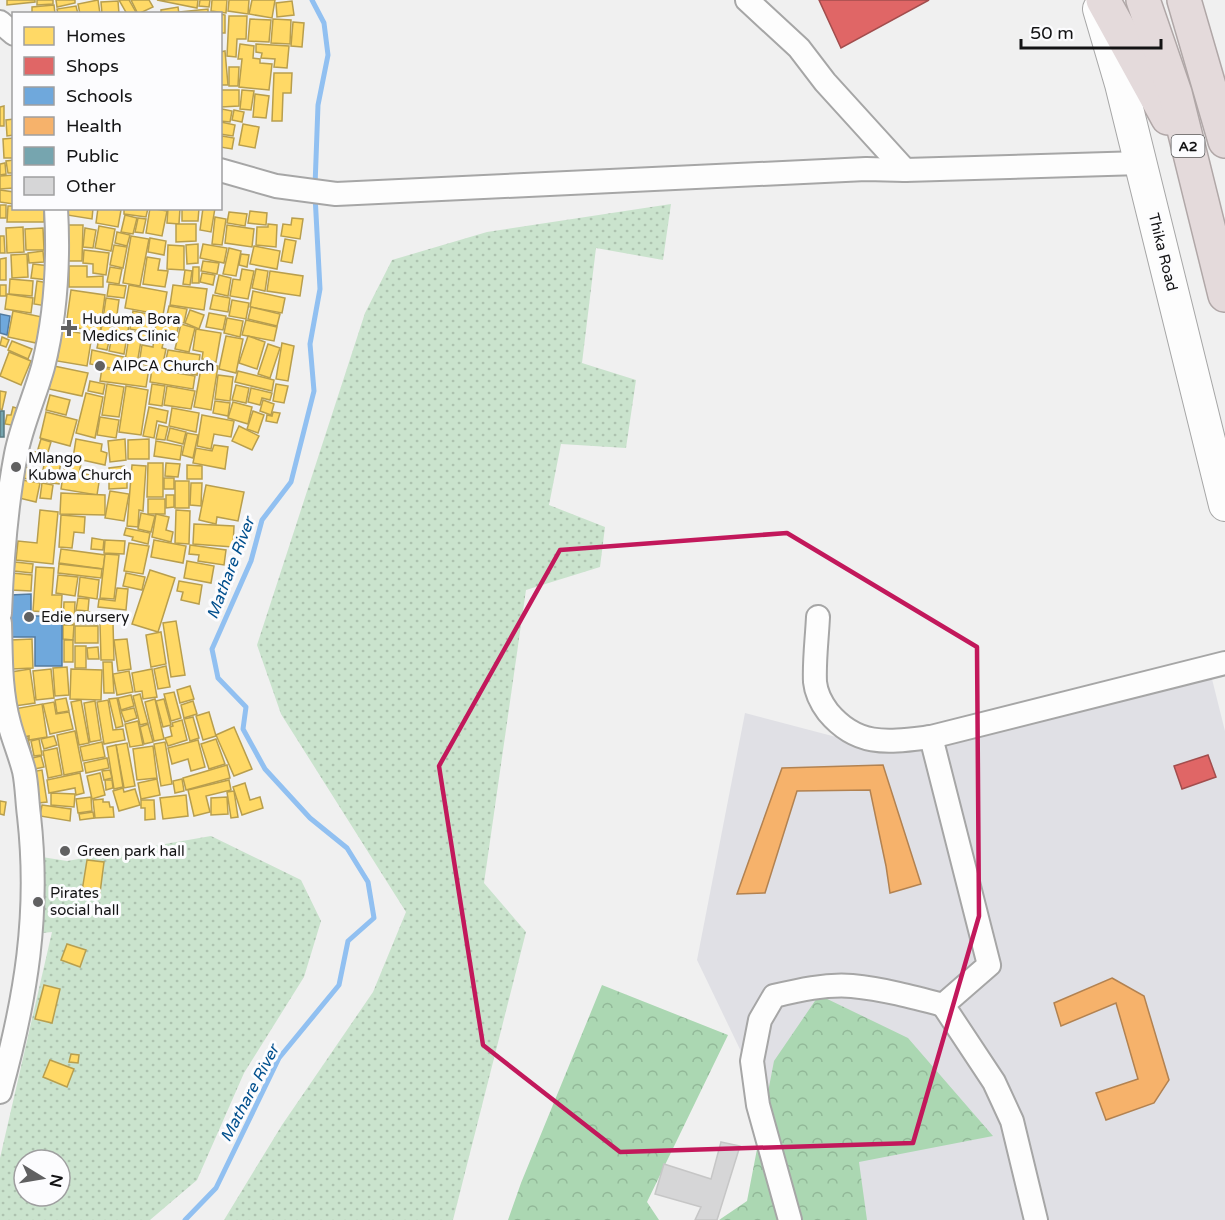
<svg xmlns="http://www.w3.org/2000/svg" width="1225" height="1220" font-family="'Varela Round',sans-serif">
  <defs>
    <pattern id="green-dots" width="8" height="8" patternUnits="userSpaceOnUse" patternTransform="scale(1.5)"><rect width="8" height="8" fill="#cae3cd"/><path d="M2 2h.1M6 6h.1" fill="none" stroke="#adc2af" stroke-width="1.8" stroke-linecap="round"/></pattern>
    <pattern id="forest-crowns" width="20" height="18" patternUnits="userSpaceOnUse" patternTransform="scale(1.5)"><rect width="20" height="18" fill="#abd7b2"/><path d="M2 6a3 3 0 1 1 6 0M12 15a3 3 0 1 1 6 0" fill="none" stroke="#92b898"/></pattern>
  </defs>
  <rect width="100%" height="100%" fill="#f0f0f0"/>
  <polygon fill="#e0e0e5" points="1211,675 1225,731 1225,1220 798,1220 761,1093 697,960 745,713 897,753"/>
  <g fill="url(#green-dots)" fill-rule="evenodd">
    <polygon points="671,204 663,260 596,248 582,363 636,380 626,448 561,444 549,505 605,527 600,567 526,590 484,883 526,932 453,1220 224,1220 282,1125 373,992 406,912 281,714 257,645 365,313 392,260 487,232"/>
    <path d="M211 836 301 880 321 921 304 977 244 1073 197 1180 150 1220H0V1158L52 932 42 933V857L67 861ZM24 1160H60V1196H24Z"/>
  </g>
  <g fill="url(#forest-crowns)">
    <polygon points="602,985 728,1035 647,1202 659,1220 508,1220 521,1183"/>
    <polygon points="819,995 908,1038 993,1136 859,1162 867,1220 719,1220 747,1201 774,1061"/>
  </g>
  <g fill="#ffd966" stroke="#b89e4d" stroke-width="1.5">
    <polygon points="7,0 35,0 35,2 7,5"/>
    <polygon points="37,0 53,0 53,4 37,5"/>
    <polygon points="56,0 75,0 75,3 57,7"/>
    <polygon points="98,0 100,14 80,14 78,4"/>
    <polygon points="119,0 129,0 137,14 127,14"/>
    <polygon points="131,0 149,0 153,7 138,14"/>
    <polygon points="157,0 198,0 197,8"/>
    <polygon points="200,0 210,0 209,7 199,6"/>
    <polygon points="212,0 227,0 226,13 211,11"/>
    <polygon points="229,0 249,0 248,14 228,11"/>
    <polygon points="252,0 275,0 272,18 249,14"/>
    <polygon points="118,1 119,14 102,14 101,2"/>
    <polygon points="292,1 294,15 277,17 276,3"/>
    <polygon points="54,5 55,14 32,14 32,7"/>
    <polygon points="76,6 78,14 58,14 57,9"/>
    <polygon points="178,7 179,14 161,14 161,10"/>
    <polygon points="208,9 208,14 181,14 180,12"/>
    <polygon points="220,14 225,15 225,33 220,33"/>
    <polygon points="229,16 247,16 246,39 237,39 236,57 227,56"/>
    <polygon points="250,19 271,20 269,42 248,41"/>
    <polygon points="273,19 291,20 290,44 271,43"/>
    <polygon points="293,22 304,23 302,47 291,46"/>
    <polygon points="240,44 254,46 253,58 260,59 260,63 272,64 269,90 239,87 242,59 238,59"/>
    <polygon points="256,44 289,46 287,68 274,67 275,59 261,58 262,53 256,52"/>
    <polygon points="225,51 228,85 220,85 220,52"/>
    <polygon points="229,67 239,67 238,86 229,86"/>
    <polygon points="274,73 292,73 291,93 283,93 282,121 272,121"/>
    <polygon points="221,90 239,90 239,106 221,107"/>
    <polygon points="242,90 254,91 251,110 240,109"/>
    <polygon points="255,94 269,96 266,118 253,117"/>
    <polygon points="4,106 4,126 0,126 0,107"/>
    <polygon points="222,109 232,111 230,122 220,121"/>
    <polygon points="234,110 244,112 242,122 232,120"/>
    <polygon points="14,119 14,135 7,136 6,120"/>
    <polygon points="221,122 235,125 233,136 220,134"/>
    <polygon points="243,124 259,127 255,148 239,145"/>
    <polygon points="222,136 234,138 232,149 220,147"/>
    <polygon points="14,138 14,158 4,158 3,139"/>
    <polygon points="14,160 14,173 8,173 6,161"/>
    <polygon points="5,163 6,174 0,175 0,164"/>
    <polygon points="14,175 14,188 0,189 0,176"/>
    <polygon points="0,190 14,192 13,204 0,202"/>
    <rect x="0" y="205" width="6" height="13"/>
    <polygon points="8,206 14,206 14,208 44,208 44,222 7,222"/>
    <polygon points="68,208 93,208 92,219 67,215"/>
    <polygon points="98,208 121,210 118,227 96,223"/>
    <polygon points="124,208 148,208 146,217 124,214"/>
    <polygon points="150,208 167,211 162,236 146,233"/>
    <polygon points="168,208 180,208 179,224 167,223"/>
    <polygon points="182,208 199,208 198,221 182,221"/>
    <polygon points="203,208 215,208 211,232 200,230"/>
    <polygon points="250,211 267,213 266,225 248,223"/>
    <polygon points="229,212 247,214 245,226 227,223"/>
    <polygon points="125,215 137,218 133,234 121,232"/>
    <polygon points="215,217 226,219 222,245 212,244"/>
    <polygon points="138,218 146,219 143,233 135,232"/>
    <polygon points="292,218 303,219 300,239 281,236 283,224 291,225"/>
    <polygon points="176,224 196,224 196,241 176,242"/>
    <polygon points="268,224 277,225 276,247 256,245 257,227 268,227"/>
    <polygon points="67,225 83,225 82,261 66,261"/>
    <polygon points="227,225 254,229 252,247 225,243"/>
    <polygon points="99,226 115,229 111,251 95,248"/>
    <polygon points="23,227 24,252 7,253 6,228"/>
    <polygon points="43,228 44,250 26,250 25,229"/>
    <polygon points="85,228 96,230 93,248 83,247"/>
    <polygon points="117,232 130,235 127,246 115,243"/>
    <polygon points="0,236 4,236 5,253 0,253"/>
    <polygon points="131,236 149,239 140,286 123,283"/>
    <polygon points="150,238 166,241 164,255 148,252"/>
    <polygon points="285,239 296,241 292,263 281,261"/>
    <polygon points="198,244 198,263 187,264 186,245"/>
    <polygon points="203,244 227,248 224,263 200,258"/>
    <polygon points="114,245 127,247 123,268 110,265"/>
    <polygon points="168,245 184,246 184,270 167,269"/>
    <polygon points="254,246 280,251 277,269 250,264"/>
    <polygon points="229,248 241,251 236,276 223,274"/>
    <polygon points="84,250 109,253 106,275 93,273 93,264 83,263"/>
    <polygon points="43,251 44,262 29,263 28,253"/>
    <polygon points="27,254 28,277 12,278 11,255"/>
    <polygon points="241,254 249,255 247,267 239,265"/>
    <polygon points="147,257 160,259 158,270 168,271 165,287 143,284"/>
    <polygon points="6,258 6,280 0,280 0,259"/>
    <polygon points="203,261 219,263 217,274 201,271"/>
    <polygon points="33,264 50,266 48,280 31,278"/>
    <polygon points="69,266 87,266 87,277 103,276 103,287 69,287"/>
    <polygon points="110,267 122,269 119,284 107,282"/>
    <polygon points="193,267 199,267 199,283 192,283"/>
    <polygon points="242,269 254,271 248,299 230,296 233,279 240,280"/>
    <polygon points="256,269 268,271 265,291 252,288"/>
    <polygon points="185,270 192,271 190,285 183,284"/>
    <polygon points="270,271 303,276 300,296 267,291"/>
    <polygon points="202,273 215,275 213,285 200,282"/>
    <polygon points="219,275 231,278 228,296 215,293"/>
    <polygon points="10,279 33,281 32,296 9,294"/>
    <polygon points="37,281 49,283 46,306 34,304"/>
    <polygon points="109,284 126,286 124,298 107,296"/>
    <rect x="0" y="285" width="6" height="11"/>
    <polygon points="129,285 167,292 163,315 125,308"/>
    <polygon points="173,285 207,289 204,310 170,305"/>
    <polygon points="71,290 105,295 100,332 66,326"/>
    <polygon points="253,291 285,298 282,313 250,307"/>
    <polygon points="7,294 33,298 31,313 5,309"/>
    <polygon points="213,295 230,298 228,312 210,309"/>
    <polygon points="106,298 119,300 116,322 103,319"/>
    <polygon points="232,300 249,303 246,319 229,316"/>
    <polygon points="169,306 187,309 184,323 166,320"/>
    <polygon points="251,307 280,314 277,326 248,319"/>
    <polygon points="190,310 204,315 199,329 185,323"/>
    <polygon points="13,311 42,317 36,343 8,337"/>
    <polygon points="133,311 154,315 151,333 130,329"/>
    <polygon points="209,313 226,316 223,330 206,327"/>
    <polygon points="227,318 243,321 240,337 224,333"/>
    <polygon points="157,319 179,323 176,339 154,335"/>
    <polygon points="246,320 277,327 274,341 242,335"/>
    <polygon points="115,322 129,325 124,354 109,351"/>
    <polygon points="181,324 195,328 189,352 175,349"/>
    <polygon points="102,325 112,327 107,350 97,348"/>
    <polygon points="196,329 221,333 216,362 202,359 203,352 193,350"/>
    <polygon points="62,330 92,335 87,366 57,361"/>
    <polygon points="130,331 152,335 151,343 141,341 137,364 125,361"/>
    <polygon points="226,336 243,339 236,373 219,369"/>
    <polygon points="248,336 265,342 257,369 239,363"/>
    <polygon points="2,337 9,340 6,347 0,345"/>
    <polygon points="154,337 164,339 162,348 166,349 162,368 139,364 142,345 153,347"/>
    <polygon points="12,341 32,349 28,359 8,350"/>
    <polygon points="282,343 294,346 288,381 276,379"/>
    <polygon points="268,344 280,348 270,378 258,374"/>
    <polygon points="92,350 124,357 121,370 90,364"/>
    <polygon points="168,350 200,355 197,375 164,369"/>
    <polygon points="9,352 31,361 21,385 0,376"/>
    <polygon points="202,363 218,366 211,410 194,407"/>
    <polygon points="123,365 149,368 146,387 100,381 102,368 122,371"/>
    <polygon points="54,366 88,373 82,396 49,389"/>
    <polygon points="152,369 195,376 193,389 150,382"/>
    <polygon points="238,371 274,380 272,391 235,382"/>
    <polygon points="218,375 233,377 230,401 215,399"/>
    <polygon points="90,381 105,384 103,394 88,391"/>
    <polygon points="107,384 124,387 119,417 102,415"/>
    <polygon points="152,384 165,386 162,406 149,404"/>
    <polygon points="276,384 288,386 284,403 273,401"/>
    <polygon points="236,385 249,388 246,403 232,400"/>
    <polygon points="126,386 148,390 141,435 119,432"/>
    <polygon points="167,386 195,391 191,409 164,405"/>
    <polygon points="251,388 272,393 270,400 262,398 260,405 248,402"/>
    <polygon points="0,391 6,392 2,410 0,409"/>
    <polygon points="86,393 103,397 95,438 76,433"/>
    <polygon points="50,395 70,400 66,415 46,410"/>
    <polygon points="263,400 274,404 271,415 260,411"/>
    <polygon points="215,401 230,403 228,416 213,413"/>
    <polygon points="233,402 252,407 248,424 228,418"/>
    <polygon points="13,407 20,409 17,426 5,424 7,415 11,415"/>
    <polygon points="149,407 168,411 166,423 157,421 154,438 143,436"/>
    <polygon points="172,408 199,413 196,432 169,426"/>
    <polygon points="253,411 264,415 258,433 247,429"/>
    <polygon points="46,412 77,420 70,446 40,438"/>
    <polygon points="273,412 280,413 277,423 266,421 267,415 272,416"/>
    <polygon points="202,415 234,421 231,437 214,434 211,449 197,446"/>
    <polygon points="100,417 119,420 116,438 97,435"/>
    <polygon points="159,425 168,427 165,440 156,439"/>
    <polygon points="239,426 259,436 252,450 232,441"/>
    <polygon points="170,428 186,432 183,444 167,440"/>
    <polygon points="187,433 198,435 193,458 182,455"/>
    <polygon points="41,439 51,442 48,452 38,449"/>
    <polygon points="76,439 102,444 101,451 107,453 105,465 73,458"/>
    <polygon points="125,439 126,460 110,462 108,441"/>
    <polygon points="149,439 149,459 128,459 128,440"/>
    <polygon points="156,441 182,446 180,460 154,456"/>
    <polygon points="214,445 228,447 225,469 193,463 196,448 212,451"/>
    <polygon points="30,451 62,456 59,473 43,470 44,465 29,462"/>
    <polygon points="65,462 81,464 79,473 100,476 97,495 61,489"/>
    <polygon points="148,463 163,463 163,497 147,497"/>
    <polygon points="166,463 180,464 178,477 165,476"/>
    <polygon points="132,465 146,466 143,511 139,510 138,527 127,526"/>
    <polygon points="187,465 202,466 202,479 187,479"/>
    <polygon points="124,466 125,475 110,477 109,468"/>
    <polygon points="25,467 43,472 41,482 23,478"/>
    <polygon points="45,472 60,474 59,484 44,482"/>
    <polygon points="127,477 127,488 109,489 109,478"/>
    <rect x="164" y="478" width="10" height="11"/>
    <polygon points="22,480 40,483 36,502 19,498"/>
    <rect x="175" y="481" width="14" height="27"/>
    <polygon points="42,483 53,485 51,499 40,498"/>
    <polygon points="191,483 202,483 201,506 190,505"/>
    <polygon points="206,485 244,492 238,521 217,517 216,524 199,520"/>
    <polygon points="110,491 129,494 124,521 105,518"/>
    <polygon points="61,493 105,495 105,515 60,514"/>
    <polygon points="166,495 174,495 174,507 166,508"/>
    <rect x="148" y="499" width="17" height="15"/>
    <polygon points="40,510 58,512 53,564 16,560 18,541 37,543"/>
    <polygon points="176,510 190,511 189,544 175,543"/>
    <polygon points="141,513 155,516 151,532 138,529"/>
    <polygon points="156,514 169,517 166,530 173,532 171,542 152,537"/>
    <polygon points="61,515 85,517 84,533 74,532 72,548 59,547"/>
    <polygon points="194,524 234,526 233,547 193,544"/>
    <polygon points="126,528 150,533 148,544 132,540 133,537 124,535"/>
    <polygon points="92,538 104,540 103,550 91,549"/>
    <polygon points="105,540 125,541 124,554 104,553"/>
    <polygon points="154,540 186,546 183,563 151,557"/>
    <polygon points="129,543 149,546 143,574 124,571"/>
    <polygon points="190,545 226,550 224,565 198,561 199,555 189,554"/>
    <polygon points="61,549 105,555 103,569 59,563"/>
    <polygon points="105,554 119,555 114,599 100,598"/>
    <polygon points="187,561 214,566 211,583 184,578"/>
    <polygon points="15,562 33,564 32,573 14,571"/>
    <polygon points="59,564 102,569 101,578 58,573"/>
    <polygon points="36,567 54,568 52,595 62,595 61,613 33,611"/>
    <polygon points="150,570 175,578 158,632 132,624"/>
    <polygon points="12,573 32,575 31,591 11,590"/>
    <polygon points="126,573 145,577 142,590 123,586"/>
    <polygon points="58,575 78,577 75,596 56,593"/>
    <polygon points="80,577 99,580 97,599 78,596"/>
    <polygon points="179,581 202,585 199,604 181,600 183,592 177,591"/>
    <polygon points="117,588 128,589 126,610 98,607 99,599 115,601"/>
    <polygon points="78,598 89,599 88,611 76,610"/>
    <polygon points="64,602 75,602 74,625 63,624"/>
    <polygon points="76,611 98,613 97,625 75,623"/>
    <polygon points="176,621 185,675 171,677 163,623"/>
    <polygon points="100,623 113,623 114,660 101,660"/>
    <polygon points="63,625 74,625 73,640 63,639"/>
    <rect x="75" y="626" width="23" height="17"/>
    <polygon points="161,632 166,664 151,667 146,635"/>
    <polygon points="32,639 33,668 12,669 11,640"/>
    <polygon points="127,639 131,669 118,671 114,640"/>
    <rect x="64" y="640" width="9" height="22"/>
    <rect x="75" y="646" width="11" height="22"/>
    <polygon points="98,647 99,659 88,659 87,648"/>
    <polygon points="103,662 112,662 114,693 104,693"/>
    <polygon points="166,666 170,687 158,689 154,669"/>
    <polygon points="67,667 69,695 55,696 53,668"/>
    <polygon points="30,669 35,703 15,706 11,672"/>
    <polygon points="51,669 54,698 36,700 33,671"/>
    <polygon points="71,669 102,670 101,700 70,699"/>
    <polygon points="152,669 157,697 143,699 142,691 135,692 132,673"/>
    <polygon points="129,671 133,692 117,695 113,674"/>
    <polygon points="190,686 194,699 180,703 177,690"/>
    <polygon points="174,692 181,718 171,721 164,694"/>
    <polygon points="140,694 148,723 140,725 133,696"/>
    <polygon points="131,695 134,706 121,710 118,698"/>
    <polygon points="66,698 69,711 57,713 55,700"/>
    <polygon points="117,698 123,726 116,728 109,699"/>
    <polygon points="155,699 164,739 154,741 145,702"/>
    <polygon points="164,699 171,725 163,727 156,701"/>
    <polygon points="81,700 89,743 79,745 71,702"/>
    <polygon points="108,700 113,730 123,729 125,740 104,744 97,702"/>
    <polygon points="95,701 101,740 90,742 84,703"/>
    <polygon points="193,701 197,714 184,718 181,705"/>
    <polygon points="54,702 56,714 69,712 73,729 50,734 43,704"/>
    <polygon points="42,704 47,737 29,740 29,736 19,738 14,709"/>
    <polygon points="134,708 137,718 125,722 121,711"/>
    <polygon points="209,712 216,736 203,740 196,716"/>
    <polygon points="193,717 199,738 190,741 184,719"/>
    <polygon points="182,720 187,740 168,746 165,738 172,736 170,727 173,726 172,723"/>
    <polygon points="138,721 143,745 130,747 125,724"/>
    <polygon points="148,724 153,742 144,744 140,727"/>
    <polygon points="234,727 252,769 234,776 216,735"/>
    <polygon points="75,731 83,771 64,775 57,735"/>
    <polygon points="54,736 57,745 44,749 41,739"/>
    <polygon points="28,738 32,758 41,756 44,767 26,771 20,740"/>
    <polygon points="39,739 42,755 34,756 31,741"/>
    <polygon points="216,739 225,764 209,769 201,744"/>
    <polygon points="198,740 205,767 191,771 188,759 172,764 168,748"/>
    <polygon points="102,742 105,757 83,761 80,747"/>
    <polygon points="165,742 172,784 161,786 154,744"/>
    <polygon points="127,743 135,786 124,788 116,745"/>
    <polygon points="116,745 123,787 114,789 107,747"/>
    <polygon points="153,746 157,778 137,780 133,749"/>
    <polygon points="57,748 62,775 48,778 43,751"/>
    <polygon points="107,758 109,768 86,773 84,763"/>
    <polygon points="227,765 230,778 186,790 183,778"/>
    <polygon points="42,770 47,802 30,804 25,773"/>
    <polygon points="110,770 112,778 104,780 102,771"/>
    <polygon points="80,773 84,793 76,795 75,788 49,793 47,780"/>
    <polygon points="100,773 105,795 92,799 87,776"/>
    <polygon points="157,779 160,795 141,799 138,783"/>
    <polygon points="182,779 184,791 175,793 173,781"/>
    <polygon points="105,780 112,780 113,788 106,790"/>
    <polygon points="229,780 231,790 206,796 210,812 194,816 188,790"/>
    <polygon points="245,783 250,800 260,797 263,808 242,815 233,787"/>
    <polygon points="123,788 124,792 135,789 140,805 119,811 113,791"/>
    <polygon points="234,791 238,817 231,818 227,792"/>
    <polygon points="51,793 75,794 74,807 51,805"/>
    <polygon points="186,795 188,816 163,819 160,798"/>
    <polygon points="91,797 92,811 78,813 76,799"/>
    <polygon points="227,797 228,814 211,815 211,798"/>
    <polygon points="103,799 103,802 109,802 110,807 113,807 114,817 95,818 93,800"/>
    <polygon points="141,800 154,800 155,819 145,820 145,808 141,808"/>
    <polygon points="0,801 6,802 4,815 0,814"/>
    <polygon points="42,805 71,809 70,821 40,816"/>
    <polygon points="93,812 94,818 80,820 79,814"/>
    <polygon points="87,860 104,862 100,893 82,891"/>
    <polygon points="67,944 86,950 80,967 61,960"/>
    <polygon points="44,985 60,989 52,1023 35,1019"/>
    <polygon points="71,1054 79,1055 78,1063 69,1062"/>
    <polygon points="50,1060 74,1069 67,1087 43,1077"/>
  </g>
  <g fill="#e06666" stroke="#a24d4d" stroke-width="1.5">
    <polygon points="819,0 929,0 841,48"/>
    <polygon points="1208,755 1216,777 1182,789 1174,766"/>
  </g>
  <g fill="#6fa8dc" stroke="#537ba0" stroke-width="1.5">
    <polygon points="0,314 10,316 7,335 0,333"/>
    <polygon points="31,594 31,616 62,616 62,666 35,666 35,637 11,637 11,595"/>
  </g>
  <g fill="#f6b26b" stroke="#b28251" stroke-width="1.5">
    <polygon points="883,765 921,884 890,893 886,866 870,790 797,791 765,893 737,894 782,768"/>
    <polygon points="1112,978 1144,996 1169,1080 1154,1103 1106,1120 1096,1093 1138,1079 1116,1003 1061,1026 1054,1003"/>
  </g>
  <rect fill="#76a5af" stroke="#587980" stroke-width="1.5" x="0" y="411" width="4" height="26"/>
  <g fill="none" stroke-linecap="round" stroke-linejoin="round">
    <g stroke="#91c0f1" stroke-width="5">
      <polyline points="312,0 324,23 328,55 318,105 315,186"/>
      <polyline points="185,1220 216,1188 279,1058 339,985 348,941 374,918 368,882 347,848 310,818 265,769 243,729 246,707 218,678 212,649 251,561 262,520 291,482 314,391 310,344 320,289 315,195"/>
    </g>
  </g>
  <polygon fill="#d6d6d7" stroke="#c6c6c6" stroke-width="1.5" points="721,1142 740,1146 717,1220 695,1220 701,1207 655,1194 664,1164 711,1179"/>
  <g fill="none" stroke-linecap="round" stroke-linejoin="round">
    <defs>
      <g id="street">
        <polyline points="747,0 799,48 825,82 905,170"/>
        <polyline points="0,22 14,34"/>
        <polyline points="220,170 276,186 336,194 866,169 905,170 1141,163"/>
        <path d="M0 613C2 560 6 506 16 454 22 424 35 396 43 367 56 315 59 261 56 208"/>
        <path d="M818 617C817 638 814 661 815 682 816 692 822 704 828 712 858 748 889 742 931 737L1225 663"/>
        <path d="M0 623C1 656 0 690 9 723 13 739 20 755 24 771 27 785 27 801 29 816 40 914 26 998 0 1092"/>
        <polyline points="931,737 989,965 943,1005 994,1082 1012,1121 1036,1220"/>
        <path d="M790 1220 758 1105 752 1061 760 1020 774 996C799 990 825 984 852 986 883 989 913 997 943 1005"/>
      </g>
      <polyline id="secondary" points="1099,9 1121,84 1225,505"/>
      <g id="highway">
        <polyline points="1103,0 1168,118"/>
        <polyline points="1143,0 1175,93 1225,295"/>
        <polyline points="1184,0 1225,141"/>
      </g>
    </defs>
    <use href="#street" stroke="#a6a6a6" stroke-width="26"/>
    <use href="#secondary" stroke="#a6a6a6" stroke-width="34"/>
    <use href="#highway" stroke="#b0a7a7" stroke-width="36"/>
    <use href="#street" stroke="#fdfdfd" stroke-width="22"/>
    <use href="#secondary" stroke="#fdfdfd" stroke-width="32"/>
    <use href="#highway" stroke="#e4dadb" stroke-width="33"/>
  </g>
  <path fill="none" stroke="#c2185b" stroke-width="4.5" stroke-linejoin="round" d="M787 533 977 647 979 916 913 1143 620 1152 483 1045 439 766 560 550Z"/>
  <g fill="#606061" stroke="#fcfcfe" stroke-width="2">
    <path d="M66 319h6v6h6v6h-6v6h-6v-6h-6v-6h6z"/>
    <circle cx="100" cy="366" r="6"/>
    <circle cx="16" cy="467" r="6"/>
    <circle cx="29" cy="617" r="6"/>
    <circle cx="65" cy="851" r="6"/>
    <circle cx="38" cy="902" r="6"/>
  </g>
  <g text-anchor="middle" stroke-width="6" stroke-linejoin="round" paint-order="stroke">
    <rect fill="#fcfcfe" stroke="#59595a" stroke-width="1.5" x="1171.5" y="135" width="33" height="22" rx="4.5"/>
    <g font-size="14" font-weight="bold" fill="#131314">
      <text x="1188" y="151">A2</text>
    </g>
    <g font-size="15" fill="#131314" stroke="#fcfcfe">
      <text transform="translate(1163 252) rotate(76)" y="5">Thika Road</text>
    </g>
    <g font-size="15" fill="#131314" stroke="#fcfcfe" text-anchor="start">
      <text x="82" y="324">Huduma Bora<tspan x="82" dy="17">Medics Clinic</tspan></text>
      <text x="112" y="371">AIPCA Church</text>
      <text x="28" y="463">Mlango<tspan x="28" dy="17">Kubwa Church</tspan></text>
      <text x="41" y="622">Edie nursery</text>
      <text x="77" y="856">Green park hall</text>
      <text x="50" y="898">Pirates<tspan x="50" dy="17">social hall</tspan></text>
    </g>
    <g font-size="16" font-style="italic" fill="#004f8d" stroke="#fcfcfe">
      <text transform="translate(230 568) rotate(-69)" y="6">Mathare River</text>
      <text transform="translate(249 1093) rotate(-62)" y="6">Mathare River</text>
    </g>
  </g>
  <rect x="12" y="12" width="210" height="198" fill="#fcfcfe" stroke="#9f9fa0" stroke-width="1.5"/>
  <rect x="24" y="27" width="30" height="18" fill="#ffd966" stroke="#9f9fa0" stroke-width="1.5"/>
  <text x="66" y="42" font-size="18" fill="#131314">Homes</text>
  <rect x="24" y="57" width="30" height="18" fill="#e06666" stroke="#9f9fa0" stroke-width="1.5"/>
  <text x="66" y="72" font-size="18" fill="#131314">Shops</text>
  <rect x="24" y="87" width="30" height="18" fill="#6fa8dc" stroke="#9f9fa0" stroke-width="1.5"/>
  <text x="66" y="102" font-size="18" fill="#131314">Schools</text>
  <rect x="24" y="117" width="30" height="18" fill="#f6b26b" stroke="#9f9fa0" stroke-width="1.5"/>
  <text x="66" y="132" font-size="18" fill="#131314">Health</text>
  <rect x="24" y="147" width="30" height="18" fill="#76a5af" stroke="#9f9fa0" stroke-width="1.5"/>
  <text x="66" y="162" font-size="18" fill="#131314">Public</text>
  <rect x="24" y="177" width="30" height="18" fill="#d6d6d7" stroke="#9f9fa0" stroke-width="1.5"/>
  <text x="66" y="192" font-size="18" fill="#131314">Other</text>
  <g transform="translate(42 1178) rotate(101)"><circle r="28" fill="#fcfcfe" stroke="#9f9fa0" stroke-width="1.5"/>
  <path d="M0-4.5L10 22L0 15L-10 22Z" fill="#606061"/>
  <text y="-9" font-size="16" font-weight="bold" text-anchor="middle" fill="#131314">N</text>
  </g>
  <path d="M1021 39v9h140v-9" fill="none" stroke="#131314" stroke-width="3"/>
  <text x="1030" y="39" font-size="18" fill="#131314" stroke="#fcfcfe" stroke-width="4.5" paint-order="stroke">50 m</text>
</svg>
